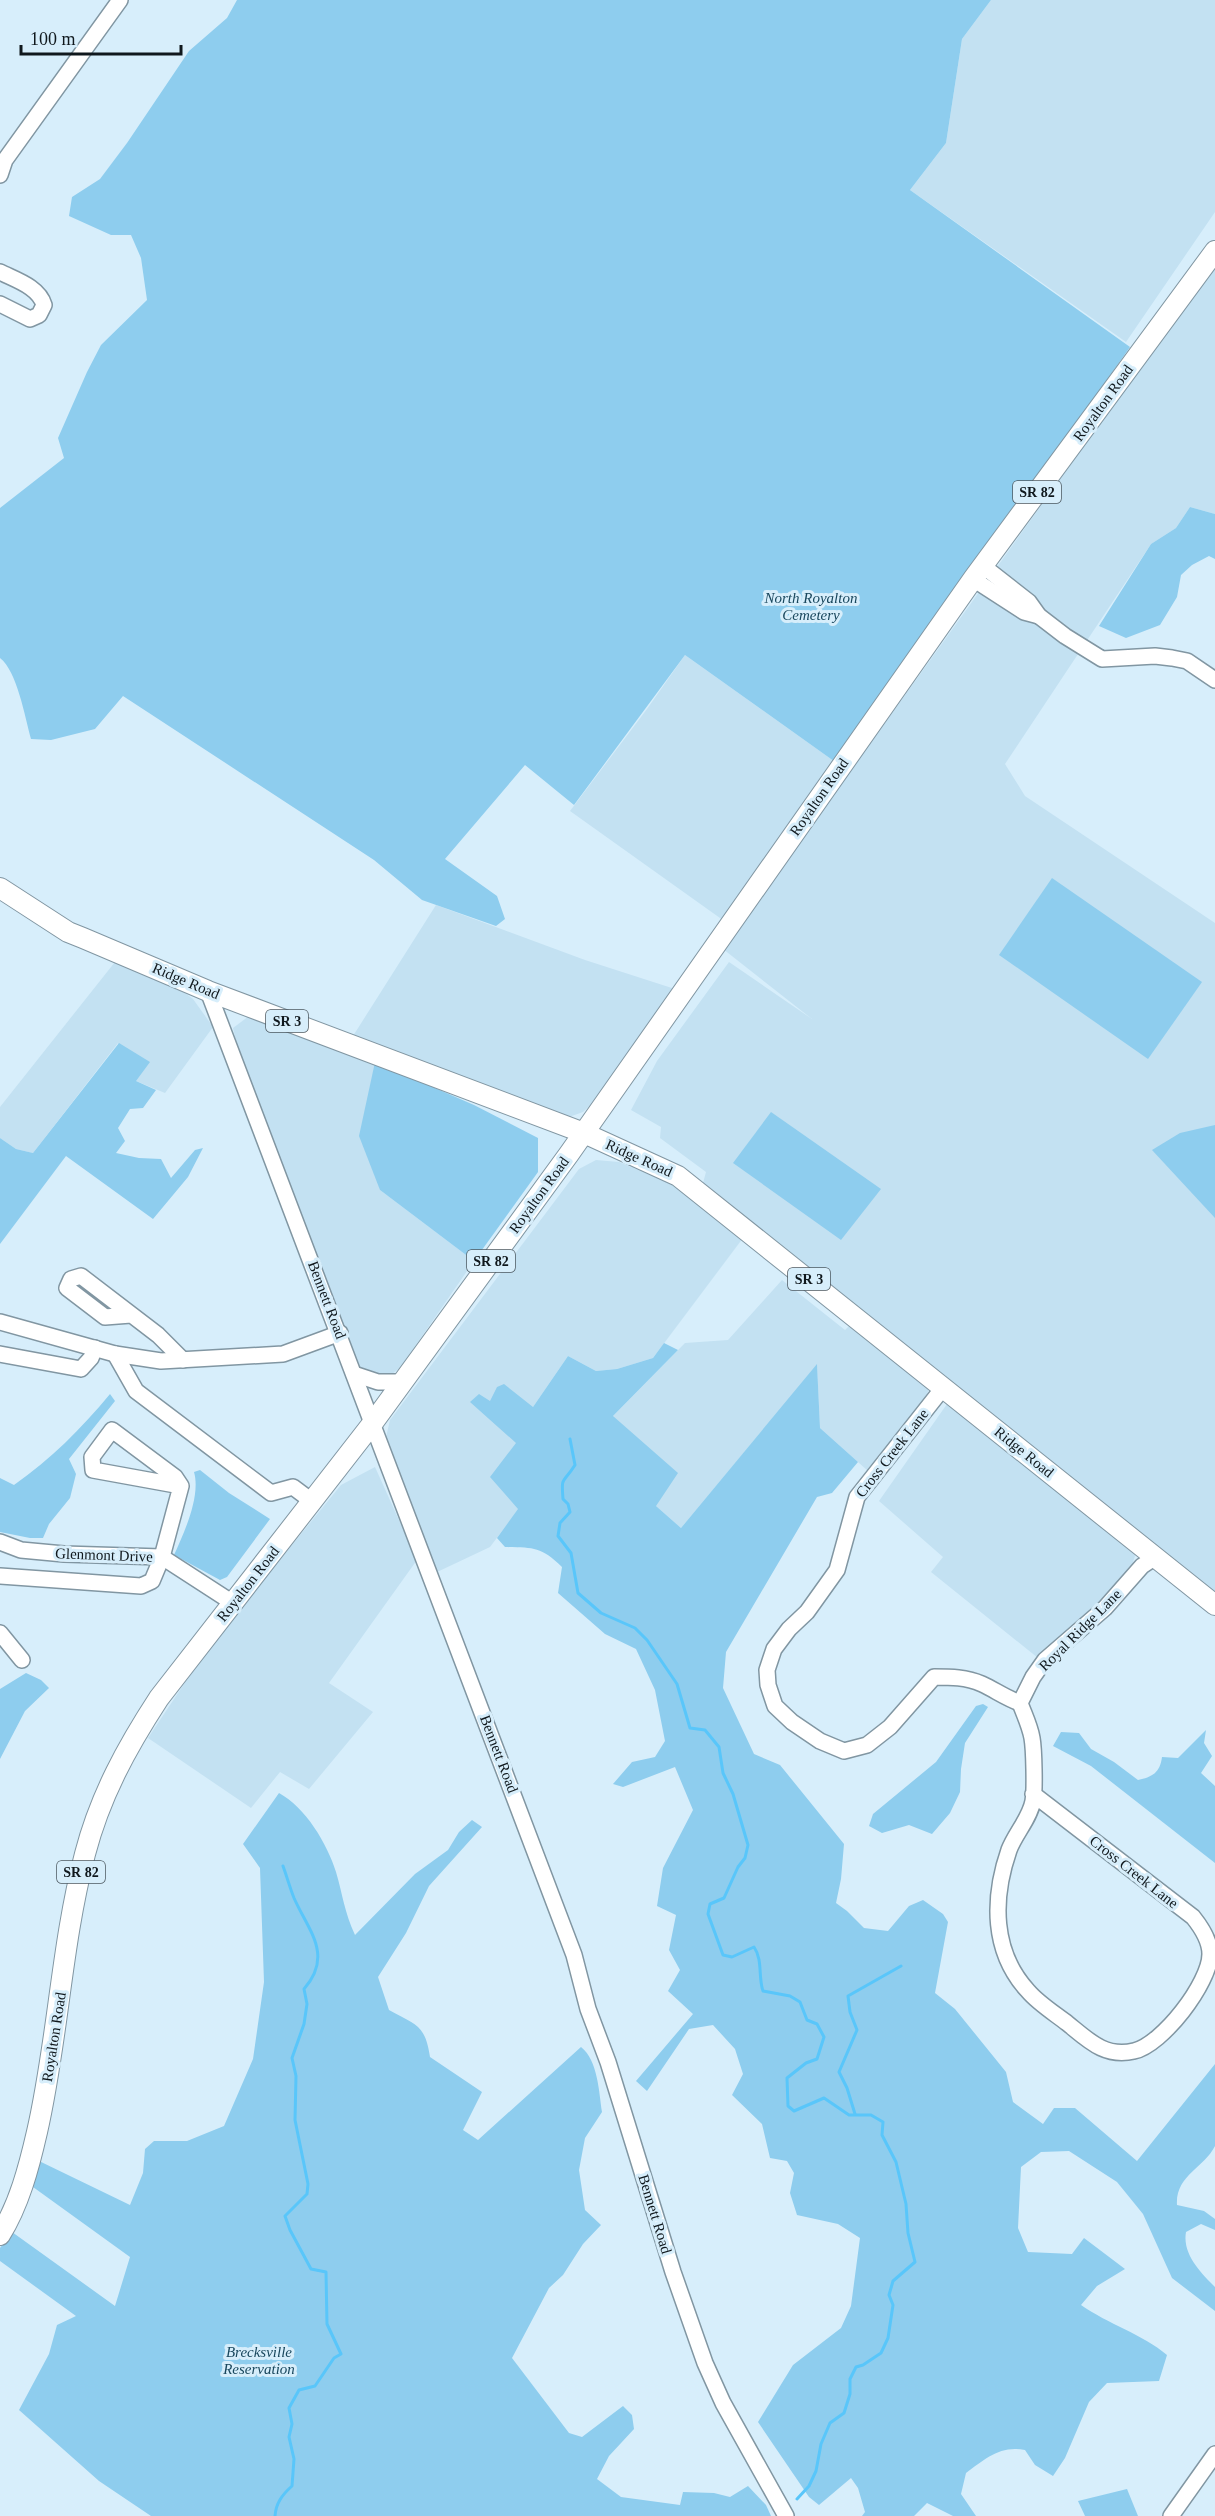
<svg xmlns="http://www.w3.org/2000/svg" width="1215" height="2516" font-family="Georgia,serif">
  <rect width="100%" height="100%" fill="#d7eefb"/>
  <g fill="#c3e1f2">
    <polygon points="991,0 1215,0 1215,212 1126,342 910,190 946,143 962,39"/>
    <polygon points="1215,269 1215,514 1190,507 1176,528 1151,544 1005,764 1025,796 1215,923 1215,1597 703,1183 706,1172 660,1138 661,1127 631,1110 657,1061 729,962 812,1019 723,949 1205,277"/>
    <polygon points="685,655 838,764 727,923 570,811 647,709"/>
    <polygon points="436,905 585,960 678,990 597,1099 583,1112 569,1117 434,1070 353,1036"/>
    <polygon points="115,962 181,990 193,999 213,1027 165,1093 136,1081 118,1043 33,1153 16,1149 0,1138 0,1107"/>
    <polygon points="249,1016 375,1062 380,1190 474,1261 400,1368 392,1374 367,1373 353,1360 240,1058 233,1028"/>
    <polygon points="596,1160 619,1162 670,1183 743,1238 653,1358 617,1369 596,1371 568,1356 533,1407 552,1465 490,1547 435,1573 384,1446 390,1420 579,1169"/>
    <polygon points="782,1280 845,1330 852,1323 919,1375 929,1389 924,1401 868,1471 820,1428 817,1365 681,1528 656,1506 613,1416 685,1343 728,1340"/>
    <polygon points="947,1404 952,1404 1133,1549 1135,1556 1132,1565 1102,1605 1038,1658 931,1572 943,1557 879,1501"/>
    <polygon points="375,1467 417,1560 329,1683 373,1712 309,1789 280,1772 251,1808 148,1738 190,1675 238,1611 341,1485"/>
  </g>
  <g fill="#8ecdee">
    <path d="M237 0H991L962 39 946 143 910 190 1130 347 838 764 685 655 574 805 525 765 445 859 497 896 505 919 496 926 422 900 374 860 123 696 95 729 51 740 31 739C25 717 17 671 0 658V508L64 458 58 438 87 372 101 345 147 300 141 258 131 235H111L69 216 72 197 100 179 127 143 189 51 227 18Z"/>
    <polygon points="1190,507 1215,514 1215,559 1209,556 1192,565 1181,575 1177,597 1160,625 1126,638 1099,626 1151,544 1176,528"/>
    <polygon points="1052,878 1202,982 1148,1059 999,955"/>
    <polygon points="119,1043 150,1062 136,1081 156,1090 143,1108 130,1109 118,1128 125,1141 116,1153 139,1158 161,1159 171,1178 195,1150 203,1148 188,1177 153,1219 66,1156 0,1244 0,1138 16,1149 33,1153"/>
    <polygon points="375,1062 474,1105 538,1138 538,1172 474,1261 380,1190 359,1136"/>
    <polygon points="771,1112 881,1189 841,1240 733,1163"/>
    <polygon points="1215,1125 1215,1218 1152,1150 1180,1133"/>
    <path d="M664 1343 678 1350 613 1416 678 1473 656 1506 681 1528 817 1364 820 1428 858 1462 832 1493 817 1497 726 1652 723 1688 754 1754 780 1765 844 1844 841 1879 836 1903 847 1911 864 1928 888 1931 909 1906 923 1900 943 1914 948 1922 935 1993 955 2009 1006 2072 1013 2102 1043 2124 1054 2108H1075L1137 2161 1215 2064V2146C1204 2168 1175 2176 1177 2205L1204 2211 1215 2219V2230L1201 2224 1186 2232C1182 2254 1201 2273 1215 2287V2311L1172 2278 1143 2214 1117 2182 1069 2151 1041 2152 1021 2167 1018 2228 1028 2252 1072 2254 1084 2238 1125 2269 1097 2286 1081 2305C1108 2324 1142 2334 1167 2355L1159 2381 1107 2383 1089 2402 1065 2458 1053 2476 1035 2465 1025 2450C1000 2445 985 2459 966 2473L961 2494 976 2516H953L927 2503 914 2516H862L865 2512 858 2488 851 2478 819 2505 809 2497 758 2422 793 2365 841 2328 851 2306 860 2238 838 2224 797 2215 790 2193 794 2173 787 2161 770 2158 762 2124 732 2095 743 2074 735 2049 713 2025 689 2029 647 2091 636 2081 693 2014 668 1991 680 1970 669 1950 676 1915 657 1906 663 1868 693 1810 675 1767 623 1787 613 1784 632 1762 655 1757 665 1741 655 1690 636 1649 605 1634 558 1593 562 1567C540 1546 534 1548 505 1547L497 1538 518 1509 490 1477 516 1443 470 1402 479 1394 490 1401 497 1387 504 1384 533 1407 568 1356 596 1371 617 1369 653 1358Z"/>
    <path d="M110 1394 115 1401 69 1459 76 1474 70 1498 49 1524 43 1538H30L0 1532V1478L14 1485C51 1459 81 1429 110 1394Z"/>
    <path d="M200 1470 229 1493 270 1519 227 1577 220 1580 174 1555C184 1533 201 1496 194 1472Z"/>
    <polygon points="26,1673 41,1680 49,1688 25,1711 0,1759 0,1689"/>
    <polygon points="983,1704 988,1707 965,1743 961,1769 960,1792 950,1813 932,1834 909,1825 882,1833 869,1826 873,1814 936,1762 976,1706"/>
    <path d="M1206 1730 1204 1743 1212 1756 1201 1773 1215 1786V1863L1091 1766 1053 1746 1061 1732 1079 1733 1091 1749 1114 1762 1138 1780C1152 1777 1160 1773 1162 1757L1178 1758Z"/>
    <path d="M279 1793C305 1807 327 1843 336 1872 343 1896 344 1911 355 1935L415 1874 448 1850 459 1832 472 1820 482 1827 429 1886 406 1933 378 1977 389 2010C416 2025 425 2024 430 2057L482 2092 463 2130 478 2140 581 2047C598 2060 599 2093 602 2112L585 2138 579 2170 585 2210 601 2225 583 2244 563 2275 549 2288 512 2358 569 2433 582 2437 623 2406 632 2415 634 2429 609 2456 597 2479 621 2497 680 2505 683 2492 714 2493 730 2497 748 2486 766 2505 771 2516H151L99 2481 19 2410 49 2354 57 2325 76 2316 0 2261V2248L12 2232 115 2306 130 2257 33 2187 37 2160 130 2205 143 2173 145 2149 154 2141H187L224 2126 253 2059 264 1982 260 1868 243 1844Z"/>
    <polygon points="1127,2489 1138,2516 1085,2516 1078,2501"/>
  </g>
  <g fill="none" stroke-linecap="round" stroke-linejoin="round">
    <g stroke="#59c6fa" stroke-width="3">
      <path d="M570 1439 575 1465C563 1484 561 1475 563 1499L568 1504 570 1512 560 1523 558 1536 571 1553 578 1593 601 1613 635 1628 647 1640 677 1684 690 1728 705 1730 719 1747 723 1773 733 1794 748 1845 745 1858 738 1867 724 1898 710 1904 708 1914 723 1955 732 1957 754 1947C763 1960 758 1977 763 1991L790 1996 800 2002 807 2020 817 2024 824 2037 817 2059 806 2063 787 2078 788 2106 794 2111 824 2098 849 2115H871L883 2122 882 2135 896 2162 906 2204 908 2233 915 2262 893 2281 889 2295 893 2305 888 2338 881 2353 863 2365 856 2367 850 2379V2394L844 2413 830 2423 821 2444 816 2471 809 2486 797 2499"/>
      <polyline points="855,2114 847,2088 839,2072 857,2030 850,2012 848,1996 901,1966"/>
      <path d="M275 2516C276 2503 282 2495 292 2486L294 2459 289 2437 292 2424 289 2408 299 2390 315 2386 334 2358 341 2354 327 2324 326 2272 311 2269 290 2230 285 2216 307 2194 308 2184 295 2120 296 2076 292 2058 304 2024 307 2004 304 1989C334 1955 308 1930 294 1898 290 1888 287 1877 283 1866"/>
    </g>
    <defs>
      <g id="minor">
        <polyline points="0,175 5,160 120,0"/>
        <path d="M0 272C16 280 39 287 44 305L39 315 30 319 0 304"/>
        <polyline points="983,566 1029,602 1039,616 1065,636 1102,659 1155,656 1172,658 1187,661 1215,680"/>
        <polyline points="973,579 1024,612 1039,616"/>
        <polyline points="208,991 574,1955 588,2009 608,2062 673,2272 705,2363 723,2403 786,2516"/>
        <polyline points="131,1315 105,1317 67,1288 71,1279 81,1276 158,1335 183,1360"/>
        <polyline points="0,1322 115,1354 161,1361 283,1354 340,1333"/>
        <polyline points="0,1354 81,1369 91,1358 95,1348"/>
        <polyline points="115,1354 136,1391 271,1493 293,1487 313,1502"/>
        <polyline points="354,1374 378,1382 403,1382"/>
        <path d="M943 1388 857 1497 837 1570 807 1612 789 1629 774 1649 767 1670 768 1685 775 1706 792 1722 820 1741 844 1751 867 1745 890 1727 934 1677C951 1677 966 1677 982 1684 995 1690 1006 1698 1020 1703"/>
        <polyline points="0,1542 21,1550 64,1554 162,1557 233,1603"/>
        <polyline points="0,1576 141,1586 152,1581 162,1557 181,1486 175,1477 112,1430 92,1457 93,1470 181,1486"/>
        <polyline points="0,1633 22,1660"/>
        <path d="M1033 1794 1193 1917C1201 1927 1210 1941 1210 1954 1210 1983 1162 2045 1134 2051 1105 2058 1088 2040 1067 2023 1054 2013 1038 2003 1028 1991 992 1952 992 1899 1009 1850 1015 1834 1030 1818 1033 1801 1035 1790 1034 1749 1032 1738 1030 1726 1024 1714 1020 1703L1033 1677 1045 1660 1105 1608 1142 1566 1154 1558"/>
        <polyline points="1171,2516 1215,2454"/>
      </g>
      <g id="major">
        <polyline points="0,888 68,932 83,938 208,991 584,1133 678,1176 1215,1605"/>
        <path d="M0 2235C19 2205 29 2167 37 2132 58 2041 61 1945 85 1854 100 1796 127 1747 159 1698L372 1424 569 1154 973 579 1215 251"/>
      </g>
    </defs>
    <use href="#minor" stroke="#8196a2" stroke-width="18"/>
    <use href="#major" stroke="#8196a2" stroke-width="22"/>
    <use href="#minor" stroke="#fff" stroke-width="15"/>
    <use href="#major" stroke="#fff" stroke-width="20"/>
  </g>
  <g text-anchor="middle" stroke-width="6" stroke-linejoin="round" paint-order="stroke">
    <g fill="#d7eefb" stroke="#4c5860" stroke-width="1.5">
      <rect x="1013" y="481" width="48" height="22" rx="4.5"/>
      <rect x="266" y="1010" width="42" height="22" rx="4.5"/>
      <rect x="467" y="1250" width="48" height="22" rx="4.5"/>
      <rect x="788" y="1268" width="42" height="22" rx="4.5"/>
      <rect x="57" y="1861" width="48" height="22" rx="4.5"/>
    </g>
    <g font-size="14" font-weight="bold" fill="#10181d">
      <text x="1037" y="497">SR 82</text>
      <text x="287" y="1026">SR 3</text>
      <text x="491" y="1266">SR 82</text>
      <text x="809" y="1284">SR 3</text>
      <text x="81" y="1877">SR 82</text>
    </g>
    <g font-size="15" fill="#10181d" stroke="#d7eefb">
      <text transform="translate(1103 403) rotate(-54)" y="5">Royalton Road</text>
      <text transform="translate(819 797) rotate(-55)" y="5">Royalton Road</text>
      <text transform="translate(186 981) rotate(23)" y="5">Ridge Road</text>
      <text transform="translate(639 1158) rotate(24)" y="5">Ridge Road</text>
      <text transform="translate(539 1195) rotate(-54)" y="5">Royalton Road</text>
      <text transform="translate(327 1300) rotate(69)" y="5">Bennett Road</text>
      <text transform="translate(1024 1452) rotate(39)" y="5">Ridge Road</text>
      <text transform="translate(892 1453) rotate(-52)" y="5">Cross Creek Lane</text>
      <text transform="translate(104 1555) rotate(2)" y="5">Glenmont Drive</text>
      <text transform="translate(248 1584) rotate(-52)" y="5">Royalton Road</text>
      <text transform="translate(1080 1630) rotate(-45)" y="5">Royal Ridge Lane</text>
      <text transform="translate(499 1754) rotate(69)" y="5">Bennett Road</text>
      <text transform="translate(1134 1872) rotate(38)" y="5">Cross Creek Lane</text>
      <text transform="translate(54 2037) rotate(-81)" y="5">Royalton Road</text>
      <text transform="translate(655 2214) rotate(73)" y="5">Bennett Road</text>
    </g>
    <g font-size="15" font-style="italic" fill="#19475d" stroke="#d7eefb">
      <text x="811" y="603">North Royalton<tspan x="811" dy="17">Cemetery</tspan></text>
      <text x="259" y="2357">Brecksville<tspan x="259" dy="17">Reservation</tspan></text>
    </g>
  </g>
  <path d="M21 45v9h160v-9" fill="none" stroke="#10181d" stroke-width="3"/>
  <text x="30" y="45" font-size="18" fill="#10181d" stroke="#d7eefb" stroke-width="4.5" paint-order="stroke">100 m</text>
</svg>
